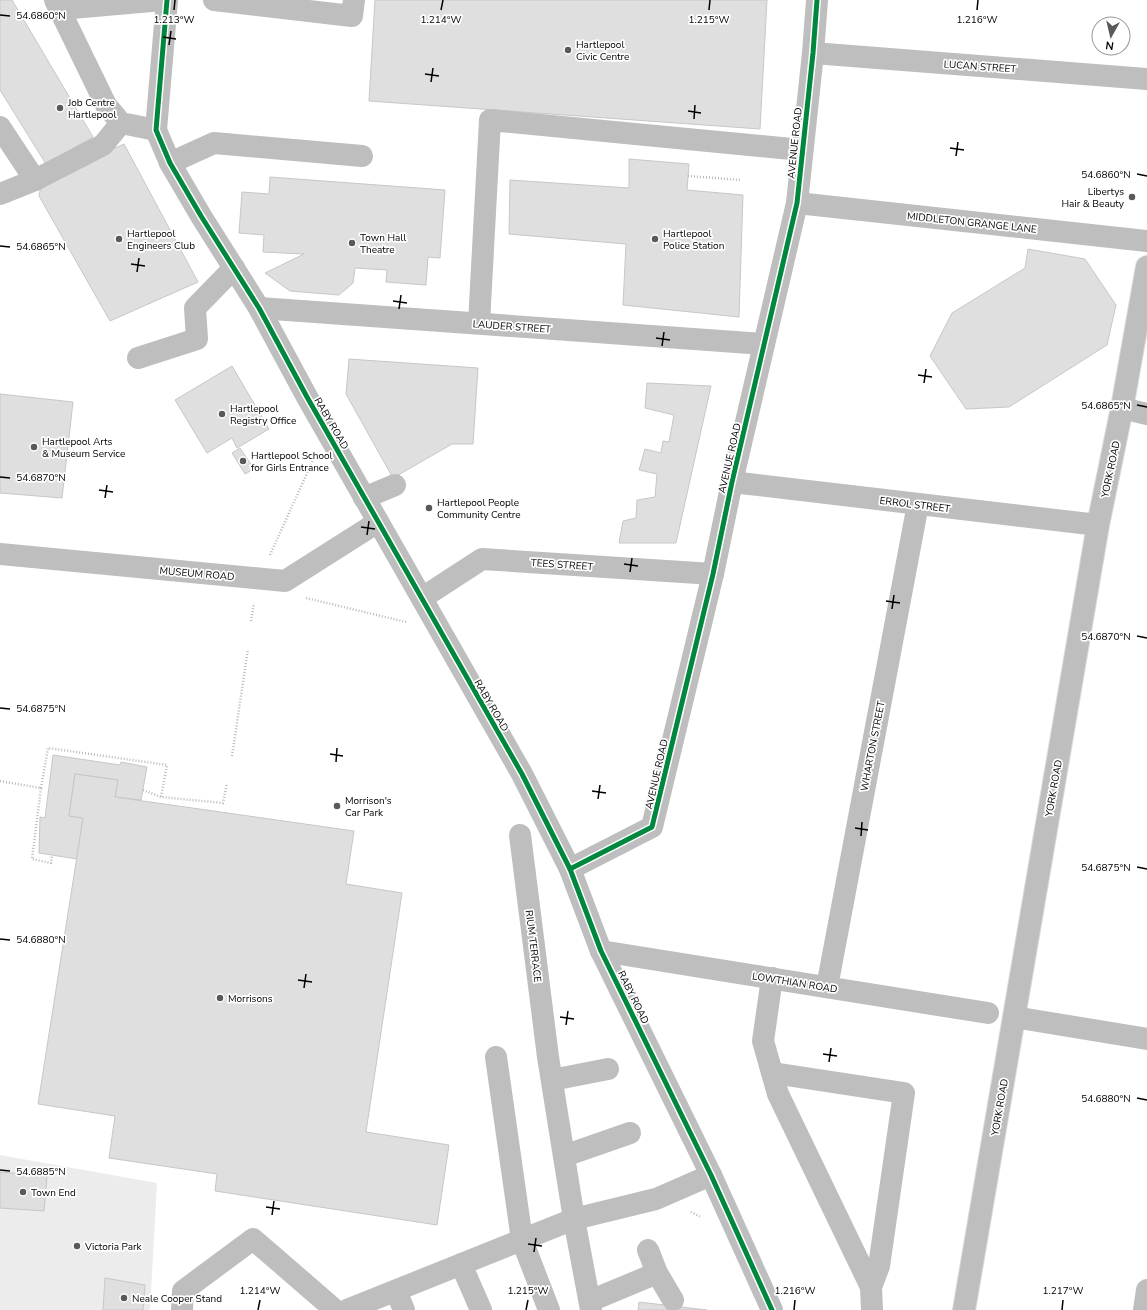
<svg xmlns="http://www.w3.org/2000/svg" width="1147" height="1310" font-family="'Nunito Sans',sans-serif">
  <rect width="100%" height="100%" fill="#fff"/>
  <polygon fill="#ececec" points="0,1155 157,1183 150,1310 0,1310"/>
  <g fill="#dfdfdf" stroke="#c7c7c7">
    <polygon points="0,0 12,0 93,137 46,164 0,90"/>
    <polygon points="375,0 767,0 760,129 369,101"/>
    <polygon points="124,144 198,282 110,321 39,196 42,181"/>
    <polygon points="629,159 689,164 687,190 743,195 739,317 623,305 626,244 509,234 510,180 629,188"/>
    <polygon points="270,177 445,190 440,258 428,257 426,285 386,282 387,270 355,268 353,283 339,295 290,291 265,273 304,254 263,252 264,235 239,233 242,192 269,194"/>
    <polygon points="1028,249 1085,259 1116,305 1107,345 1009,407 966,409 930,356 952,313 1025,268"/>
    <polygon points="349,359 478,368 473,444 452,444 393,478 346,394"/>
    <polygon points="232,366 269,429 237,448 232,438 207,453 175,400"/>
    <polygon points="647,383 711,386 676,543 619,543 623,521 636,518 637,500 655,497 657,474 639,470 645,449 661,453 663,441 669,442 674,415 645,408"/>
    <polygon points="0,394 73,402 62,498 0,493"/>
    <polygon points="240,448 254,469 245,474 232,453"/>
    <polygon points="53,755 120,765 121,762 147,767 141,800 115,797 118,780 75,774 69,816 83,818 77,859 39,853 40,817 45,818"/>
    <polygon points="75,774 118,780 115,797 354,831 346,884 402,893 366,1132 449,1145 437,1225 215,1191 217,1174 109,1158 115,1116 38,1104 83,818 69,816"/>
    <polygon points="0,1172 47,1176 44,1211 0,1208"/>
    <polygon points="105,1278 145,1285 143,1310 103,1310"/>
    <polygon points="639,1302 707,1310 638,1310"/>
  </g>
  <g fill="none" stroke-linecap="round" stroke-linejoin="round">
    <defs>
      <polyline id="major" points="964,1310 1098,525 1122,408 1147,267"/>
    </defs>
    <use href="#major" stroke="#dbdbdb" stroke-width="24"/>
    <g stroke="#b9b9b9" stroke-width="2.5" stroke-dasharray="1 2" stroke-linecap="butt">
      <polyline points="688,176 741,180"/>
      <polyline points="270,555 313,460"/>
      <polyline points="306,598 406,622"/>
      <polyline points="251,621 254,603"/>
      <polyline points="232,756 248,649"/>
      <polyline points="0,781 41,788 32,859 51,863 52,855"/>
      <polyline points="41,788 48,748 167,765 161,797 223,803 227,783"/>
      <polyline points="143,790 161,797"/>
      <polyline points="691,1212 701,1217"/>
    </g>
    <g stroke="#bebebe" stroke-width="22">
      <polyline points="55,0 106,105 121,123 156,130"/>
      <polyline points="167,0 156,130 170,163 201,216 259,308 307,397 522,774 570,869 601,951 711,1175 772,1310"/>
      <polyline points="214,0 352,16 354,0"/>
      <polyline points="60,9 163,0"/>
      <polyline points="813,53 1147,79"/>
      <polyline points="0,127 35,180"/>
      <polyline points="170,163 214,143 362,156"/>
      <polyline points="0,194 35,180 103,145 121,123"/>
      <polyline points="797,203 1147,241"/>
      <polyline points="259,308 764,344"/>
      <polyline points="479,323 490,120 802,150"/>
      <polyline points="138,358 197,339 195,308 234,268"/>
      <polyline points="1122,408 1147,414"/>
      <polyline points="732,482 1098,525"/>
      <polyline points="364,498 395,485"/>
      <polyline points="0,554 285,581 378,522"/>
      <polyline points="422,598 482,559 713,574"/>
      <polyline points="520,835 548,1057 574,1219 591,1310"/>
      <polyline points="570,869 652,827 713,574 732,482 797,203 813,53 817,0"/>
      <polyline points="601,951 988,1013"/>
      <polyline points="772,978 763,1041 778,1094 871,1287 872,1310"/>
      <polyline points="827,987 918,504"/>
      <polyline points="1014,1017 1147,1039"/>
      <polyline points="496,1057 522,1240 549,1310"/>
      <polyline points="773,1073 904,1093 879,1266 871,1287"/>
      <polyline points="552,1080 608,1069"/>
      <polyline points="564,1156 630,1133"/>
      <polyline points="648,1250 657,1273"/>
      <polyline points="461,1264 481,1310"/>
      <polyline points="396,1291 404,1310"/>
      <polyline points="590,1301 657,1273 673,1300"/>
      <polyline points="182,1310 183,1291 253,1239 335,1310"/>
      <polyline points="347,1310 574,1219 656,1199 711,1175"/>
      <polyline points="1144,1310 1147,1290"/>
    </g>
    <use href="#major" stroke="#bebebe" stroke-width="22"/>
    <defs>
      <g id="cycleway">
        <polyline points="167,0 156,130 170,163 201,216 259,308 307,397 522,774 570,869 601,951 711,1175 772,1310"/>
        <polyline points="570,869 652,827 713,574 732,482 797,203 813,53 817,0"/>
      </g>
    </defs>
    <use href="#cycleway" stroke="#fff" stroke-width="8"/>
    <use href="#cycleway" stroke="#00873e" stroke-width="5"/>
  </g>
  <path fill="none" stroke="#000" stroke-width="1.5" d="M174 10 175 0M441 10 443 0M709 10 710 0M977 10 978 0M0 15 10 16M163 37 176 39M169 45 171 31M425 74 439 76M431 82 433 68M688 111 701 113M694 119 695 105M950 148 964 150M956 156 958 142M1137 174 1147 176M0 246 10 247M131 264 145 266M137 272 139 258M393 301 407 303M399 309 401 295M656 338 670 340M662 346 664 332M918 375 932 377M924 383 926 369M1137 405 1147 407M0 477 10 478M99 490 113 492M105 498 107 485M361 527 375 529M367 535 369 521M624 564 638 566M630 572 632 558M886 601 900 603M892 609 894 595M1137 636 1147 638M0 708 10 709M330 754 343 756M336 762 337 748M592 791 606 793M598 799 600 785M855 828 868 830M861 836 862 822M1137 867 1147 869M0 939 10 940M298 980 312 982M304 988 306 974M560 1017 574 1019M566 1025 568 1011M823 1054 837 1056M829 1062 831 1048M1137 1098 1147 1100M0 1170 10 1171M266 1207 280 1209M272 1215 274 1201M528 1244 542 1246M534 1252 536 1238M258 1310 260 1300M526 1310 528 1300M794 1310 795 1300M1062 1310 1063 1300"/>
  <g fill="#595959" stroke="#fff" stroke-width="1.5">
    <circle cx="568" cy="50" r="4"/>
    <circle cx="60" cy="108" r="4"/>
    <circle cx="1132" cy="197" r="4"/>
    <circle cx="119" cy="239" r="4"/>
    <circle cx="655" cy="239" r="4"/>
    <circle cx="352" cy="243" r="4"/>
    <circle cx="222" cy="414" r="4"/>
    <circle cx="34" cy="447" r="4"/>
    <circle cx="243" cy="461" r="4"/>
    <circle cx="429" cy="508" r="4"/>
    <circle cx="337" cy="806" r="4"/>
    <circle cx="220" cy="998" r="4"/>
    <circle cx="23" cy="1192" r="4"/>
    <circle cx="77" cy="1246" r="4"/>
    <circle cx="124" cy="1298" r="4"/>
  </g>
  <g text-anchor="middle" stroke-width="3.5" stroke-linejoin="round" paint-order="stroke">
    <g font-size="10" fill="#000" stroke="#fff" text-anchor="start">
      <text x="576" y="48">Hartlepool<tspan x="576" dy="12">Civic Centre</tspan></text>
      <text x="68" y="106">Job Centre<tspan x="68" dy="12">Hartlepool</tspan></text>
      <text x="1124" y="195" text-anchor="end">Libertys<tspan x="1124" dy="12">Hair &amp; Beauty</tspan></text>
      <text x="127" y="237">Hartlepool<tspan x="127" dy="12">Engineers Club</tspan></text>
      <text x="663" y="237">Hartlepool<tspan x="663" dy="12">Police Station</tspan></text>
      <text x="360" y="241">Town Hall<tspan x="360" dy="12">Theatre</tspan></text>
      <text x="230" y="412">Hartlepool<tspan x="230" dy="12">Registry Office</tspan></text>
      <text x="42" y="445">Hartlepool Arts<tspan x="42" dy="12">&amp; Museum Service</tspan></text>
      <text x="251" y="459">Hartlepool School<tspan x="251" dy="12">for Girls Entrance</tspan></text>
      <text x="437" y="506">Hartlepool People<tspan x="437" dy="12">Community Centre</tspan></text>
      <text x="345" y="804">Morrison's<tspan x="345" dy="12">Car Park</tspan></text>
      <text x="228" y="1002">Morrisons</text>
      <text x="31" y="1196">Town End</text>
      <text x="85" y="1250">Victoria Park</text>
      <text x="132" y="1302">Neale Cooper Stand</text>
    </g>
    <g font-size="10" fill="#000" stroke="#fff">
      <text transform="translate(980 66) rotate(4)" y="4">LUCAN STREET</text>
      <text transform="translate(794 143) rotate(-84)" y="4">AVENUE ROAD</text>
      <text transform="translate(972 222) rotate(6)" y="4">MIDDLETON GRANGE LANE</text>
      <text transform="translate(512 326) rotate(4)" y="4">LAUDER STREET</text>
      <text transform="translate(332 423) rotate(60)" y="4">RABY ROAD</text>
      <text transform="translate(729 458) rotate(-77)" y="4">AVENUE ROAD</text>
      <text transform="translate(1110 469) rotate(-78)" y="4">YORK ROAD</text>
      <text transform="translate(915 504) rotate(7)" y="4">ERROL STREET</text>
      <text transform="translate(562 564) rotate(4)" y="4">TEES STREET</text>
      <text transform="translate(197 573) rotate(5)" y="4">MUSEUM ROAD</text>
      <text transform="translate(492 705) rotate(60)" y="4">RABY ROAD</text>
      <text transform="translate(872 746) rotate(-79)" y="4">WHARTON STREET</text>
      <text transform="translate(656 774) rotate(-77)" y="4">AVENUE ROAD</text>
      <text transform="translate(1053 788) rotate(-80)" y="4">YORK ROAD</text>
      <text transform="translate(534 946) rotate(83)" y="4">RIUM TERRACE</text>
      <text transform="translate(795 982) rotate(9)" y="4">LOWTHIAN ROAD</text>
      <text transform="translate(634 997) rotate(64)" y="4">RABY ROAD</text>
      <text transform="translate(999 1107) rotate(-80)" y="4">YORK ROAD</text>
    </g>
  </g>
  <g font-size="10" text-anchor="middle" fill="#000" stroke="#fff" stroke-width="3.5" stroke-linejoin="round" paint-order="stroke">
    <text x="41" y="19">54.6860°N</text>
    <text x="174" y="23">1.213°W</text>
    <text x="441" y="23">1.214°W</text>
    <text x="709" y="23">1.215°W</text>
    <text x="977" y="23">1.216°W</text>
    <text x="1106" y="178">54.6860°N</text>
    <text x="41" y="250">54.6865°N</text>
    <text x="1106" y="409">54.6865°N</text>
    <text x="41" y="481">54.6870°N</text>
    <text x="1106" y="640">54.6870°N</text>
    <text x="41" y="712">54.6875°N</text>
    <text x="1106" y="871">54.6875°N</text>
    <text x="41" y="943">54.6880°N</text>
    <text x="1106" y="1102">54.6880°N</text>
    <text x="41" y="1175">54.6885°N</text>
    <text x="260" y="1294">1.214°W</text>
    <text x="528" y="1294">1.215°W</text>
    <text x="795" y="1294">1.216°W</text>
    <text x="1063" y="1294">1.217°W</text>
  </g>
  <g transform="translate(1111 36) rotate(188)"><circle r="19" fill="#ffffff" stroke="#999999"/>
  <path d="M0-3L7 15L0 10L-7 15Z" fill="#595959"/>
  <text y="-6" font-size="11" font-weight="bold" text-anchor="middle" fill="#000000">N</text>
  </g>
</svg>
